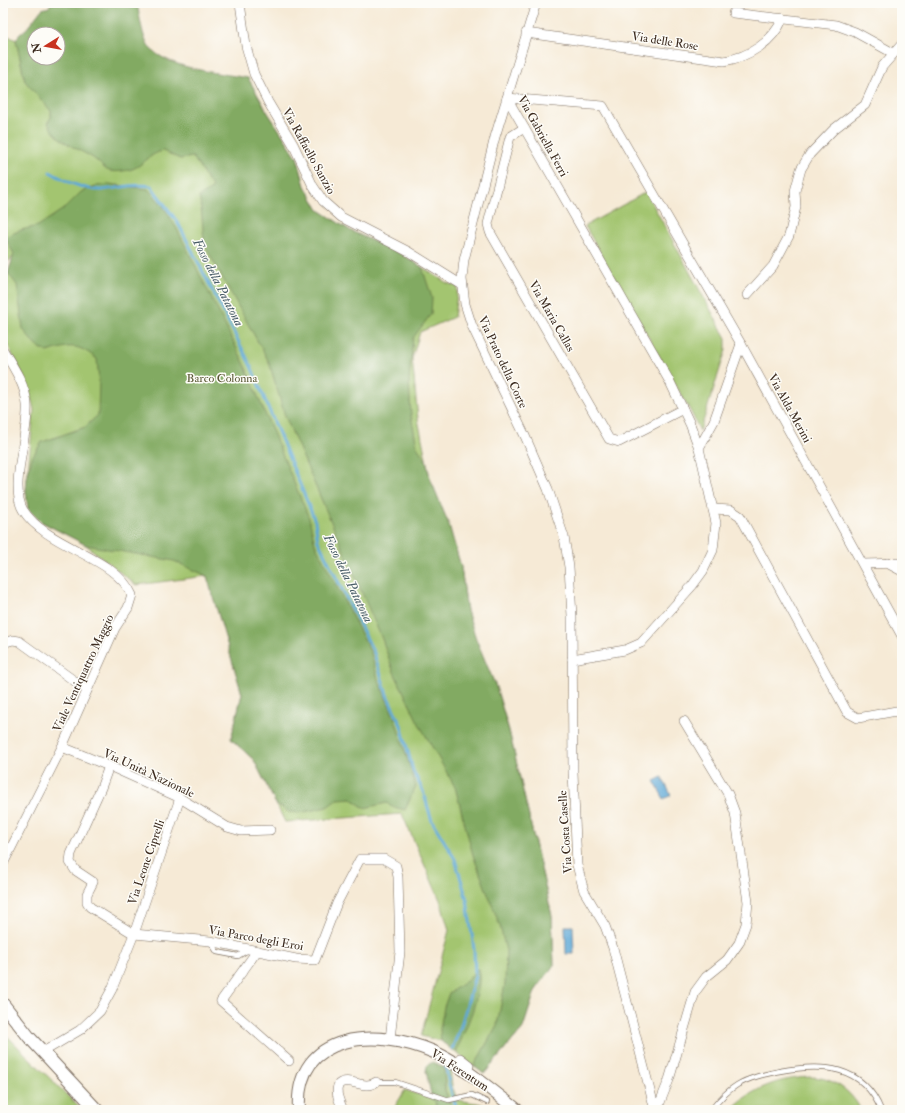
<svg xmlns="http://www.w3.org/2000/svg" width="905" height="1113" font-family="'IM FELL Double Pica',serif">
  <rect width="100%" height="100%" fill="#fdfcf7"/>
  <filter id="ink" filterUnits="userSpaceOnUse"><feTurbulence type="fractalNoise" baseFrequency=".025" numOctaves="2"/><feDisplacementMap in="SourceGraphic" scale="8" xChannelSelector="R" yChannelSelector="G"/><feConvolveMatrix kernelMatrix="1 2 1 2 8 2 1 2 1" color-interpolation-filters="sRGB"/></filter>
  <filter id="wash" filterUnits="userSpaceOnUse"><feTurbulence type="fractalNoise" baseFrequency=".012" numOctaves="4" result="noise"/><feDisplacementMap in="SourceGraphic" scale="16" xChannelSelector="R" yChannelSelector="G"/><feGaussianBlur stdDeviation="0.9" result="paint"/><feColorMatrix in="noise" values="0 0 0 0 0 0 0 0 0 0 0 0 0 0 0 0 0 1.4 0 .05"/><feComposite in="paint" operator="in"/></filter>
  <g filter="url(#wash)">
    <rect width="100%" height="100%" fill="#f6ead6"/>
    <g fill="#a3c56f" stroke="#6f7846">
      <polygon points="3,33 16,40 25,81 248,78 268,113 297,157 305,186 319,210 351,231 403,255 447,283 458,287 454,317 420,332 412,358 418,419 430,478 449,525 461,567 467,611 476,639 496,687 509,730 552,916 554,965 535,991 523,1028 484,1074 441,1041 421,1036 449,930 440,900 402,814 285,822 254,760 231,739 242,694 207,576 136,585 86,545 40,521 28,509 26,491 34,410 28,385 3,336 3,282 8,273 14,256 3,266"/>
      <polygon points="646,192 726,338 726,350 700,431 691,412 585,226"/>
      <polygon points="3,1032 82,1110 3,1110"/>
      <path d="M444 1067 450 1069 452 1086 457 1099C468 1104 481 1100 491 1110H453L445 1090Z"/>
      <path d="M810 1077C832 1077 851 1090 861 1110H732C734 1105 739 1103 743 1099 763 1084 786 1078 810 1077Z"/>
      <polygon points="405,1090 435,1100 436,1107 434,1110 393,1110"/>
    </g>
    <g fill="#82aa62" stroke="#5e6a40" fill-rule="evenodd">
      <path d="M51 3H137C139 13 143 40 149 47 168 69 220 73 248 78L268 113 297 157 305 186 319 210 351 231 403 255 422 267 432 298 431 314 413 338 409 381 411 415 417 447 426 460 430 478 449 525 461 567 467 611 476 639 496 687 509 731 552 916 554 965 535 991 523 1028 484 1074 474 1066 497 1025 505 984 506 951 500 926 473 855 455 787 418 722 393 670 382 639 285 416 269 362 205 246C202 229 203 214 199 197L213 188 193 157 180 159 163 151C149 153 143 167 129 170 123 171 113 173 107 170 102 167 98 161 93 158 77 148 55 141 48 122L51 117V111L25 81 16 40 19 35 27 28 42 9 49 7ZM34 34H58V58H34Z"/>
      <path d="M109 184 148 189 163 206 177 229 243 361 309 518 315 544 371 653 378 679 395 719 416 786 405 810 390 806 387 803 364 808 351 798 338 799 327 807 300 813 289 812 276 804 254 760 231 739 242 694 207 576 174 561 86 545 40 521 28 509 26 491 27 478 32 457 42 442 85 427 98 415 99 381 97 359C77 343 71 345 47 352L34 344 23 329 17 285 8 273 14 254 5 237 21 230 38 226 65 208 81 192 95 186Z"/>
      <path d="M478 968C484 992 465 1029 456 1053L441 1041 440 1029 444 1007 449 993 468 980Z"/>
      <polygon points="432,1062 444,1067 445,1090 453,1110 434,1110 436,1103 432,1099 426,1071 427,1066"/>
    </g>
    <g fill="#5ea9d7" stroke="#4c6a7a">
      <polygon points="662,777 671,795 664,799 654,781"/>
      <polygon points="565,926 573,926 574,954 566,954"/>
    </g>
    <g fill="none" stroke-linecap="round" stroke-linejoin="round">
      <g stroke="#5ea9d7" stroke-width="3">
        <path d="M50 172C66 181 83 190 101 190 118 189 133 183 151 186L178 223 251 366 309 506 315 521 318 541 374 653 387 695 401 725 413 771 423 791 432 821 455 859 467 900 474 949 475 976 461 1026 452 1049"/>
        <polyline points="446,1067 449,1085 457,1110"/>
      </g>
    </g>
  </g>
  <g filter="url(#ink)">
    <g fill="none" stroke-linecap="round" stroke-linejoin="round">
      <defs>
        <g id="lane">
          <polyline points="210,941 217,952 238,956 248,950"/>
          <polyline points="376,1082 395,1082 449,1100 472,1095 487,1102"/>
          <path d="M711 1110C718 1101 727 1091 737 1085 750 1077 766 1074 780 1071 822 1063 863 1065 881 1110"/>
        </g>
        <g id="street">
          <polyline points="240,3 246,46 254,74 268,102 293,144 313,186 323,201 341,217 409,252 462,285"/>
          <polyline points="536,3 495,137 464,260 462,279 465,304 472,326 525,436 548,489 564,537 569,567 572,616 573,772 577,865 584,891 605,926 613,948 655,1110"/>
          <polyline points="733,13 836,25 855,32 893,53"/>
          <path d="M526 33 724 61C749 57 773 42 783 18"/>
          <polyline points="524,128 510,137 488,224 490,232 609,439 619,442 683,409"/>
          <polyline points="747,295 773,266 789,236 796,207 795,191 801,169 810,154 834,129 865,105 882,67 902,44"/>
          <path d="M3 350C13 366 26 386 27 405 29 433 9 487 23 510 47 548 115 556 132 595L128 608 115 628 62 747 3 864"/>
          <polyline points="699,448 690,424 670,382 507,98 603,106 741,344"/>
          <polyline points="713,509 731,510 740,516 847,712 858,718 902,710"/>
          <polyline points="887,563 902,571"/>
          <polyline points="863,564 902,563"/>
          <polyline points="3,643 13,640 19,641 87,690"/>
          <polyline points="572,659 625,650 641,643 692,586 703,571 713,550 716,523 699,448 714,421 741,344 902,636"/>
          <polyline points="62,747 109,766 180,798 227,827 241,831 270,830"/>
          <polyline points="109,766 101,788 71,854 70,862 75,870 93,882 87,894 87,902 90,907 134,934 210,941 296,959 315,960 337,903 360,859 384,859 396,866 398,877 400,952 390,1039"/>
          <polyline points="257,951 221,1001 289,1061"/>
          <polyline points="43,1052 80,1030 100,1011 112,989 134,934 180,798"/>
          <polyline points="460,1058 469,1065 467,1073"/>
          <path d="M343 1110C340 1102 334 1092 339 1084 349 1076 364 1091 376 1082"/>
          <polyline points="657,1110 669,1080 695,992 706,977 727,960 739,943 746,924 748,902 735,813 728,794 684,721"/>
        </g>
        <g id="secondary">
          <polyline points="3,1004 29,1037 97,1110"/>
          <path d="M299 1110C294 1030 380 1028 434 1052 462 1065 493 1091 517 1110"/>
        </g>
      </defs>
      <use href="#lane" stroke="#7c6d5e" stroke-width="6"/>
      <use href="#street" stroke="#7c6d5e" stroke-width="10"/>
      <use href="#secondary" stroke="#7c6d5e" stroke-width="14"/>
      <use href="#lane" stroke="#fff" stroke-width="4.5"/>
      <use href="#street" stroke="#fff" stroke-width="9"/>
      <use href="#secondary" stroke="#fff" stroke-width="12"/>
    </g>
  </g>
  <g text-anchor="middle" stroke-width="3" stroke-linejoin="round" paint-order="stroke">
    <g font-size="12" fill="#3b2a1e" stroke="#fdfcf7">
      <text transform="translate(665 41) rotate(9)" y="4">Via delle Rose</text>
      <text transform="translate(543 136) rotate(61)" y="4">Via Gabriella Ferri</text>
      <text transform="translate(309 151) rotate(61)" y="4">Via Raffaello Sanzio</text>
      <text transform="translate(552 316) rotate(60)" y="4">Via Maria Callas</text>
      <text transform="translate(503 362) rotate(65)" y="4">Via Prato della Corte</text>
      <text transform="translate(790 408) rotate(61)" y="4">Via Alda Merini</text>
      <text transform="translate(83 673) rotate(-65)" y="4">Viale Ventiquattro Maggio</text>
      <text transform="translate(149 773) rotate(25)" y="4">Via Unità Nazionale</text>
      <text transform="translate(565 832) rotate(-94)" y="4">Via Costa Caselle</text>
      <text transform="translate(146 862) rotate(-71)" y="4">Via Leone Ciprelli</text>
      <text transform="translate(256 938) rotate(10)" y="4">Via Parco degli Eroi</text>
      <text transform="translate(460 1070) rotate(33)" y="4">Via Ferentum</text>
    </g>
    <g font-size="12" fill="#5a5836" stroke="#fdfcf7">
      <text x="222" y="382">Barco Colonna</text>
    </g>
    <g font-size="13" font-style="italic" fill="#495d68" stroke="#fdfcf7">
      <text transform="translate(219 282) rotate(63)" y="5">Fosso della Patatona</text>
      <text transform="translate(349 578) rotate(64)" y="5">Fosso della Patatona</text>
    </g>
  </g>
  <rect width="905" height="1113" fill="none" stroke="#fdfcf7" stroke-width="16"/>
  <g transform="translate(46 46) rotate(259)"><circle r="19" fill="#fdfcf7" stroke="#afa8a0"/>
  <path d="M0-3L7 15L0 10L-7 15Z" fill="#c8321e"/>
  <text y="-6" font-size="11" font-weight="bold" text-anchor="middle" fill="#3b2a1e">N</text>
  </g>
</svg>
